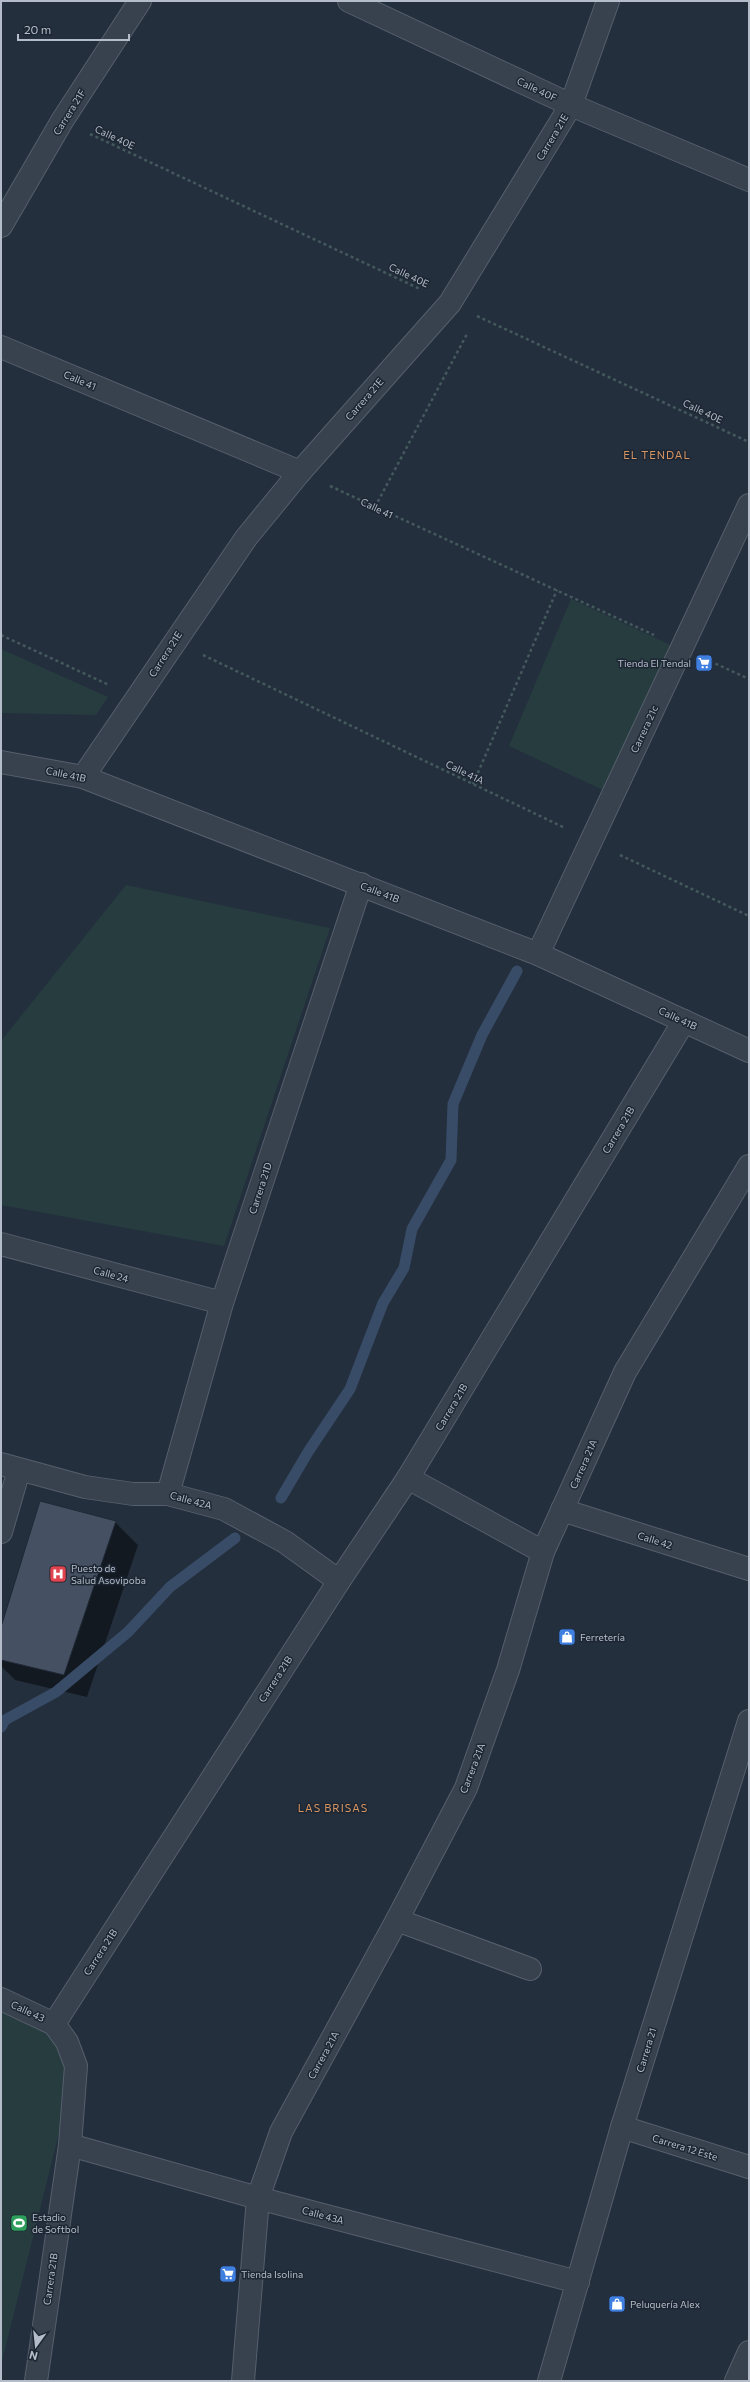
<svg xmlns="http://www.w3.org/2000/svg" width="750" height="2382" font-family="Commissioner,sans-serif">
  <rect width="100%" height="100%" fill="#242f3e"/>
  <g fill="#263c3f">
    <polygon points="571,599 673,646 607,792 509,746"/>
    <polygon points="1,649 108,697 96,715 1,713"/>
    <polygon points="126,885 330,928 224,1246 1,1205 1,1041"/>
    <polygon points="1,2008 58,2034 72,2081 1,2365"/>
  </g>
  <polygon fill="#0007" points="115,1522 138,1545 87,1697 15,1680 1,1666 1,1630"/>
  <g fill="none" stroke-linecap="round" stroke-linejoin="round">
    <g stroke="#394c67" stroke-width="11">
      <polyline points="281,1498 308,1452 350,1389 383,1303 404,1268 412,1229 451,1160 453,1104 482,1035 517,971"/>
      <polyline points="1,1727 5,1720 56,1692 128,1632 170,1587 235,1538"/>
    </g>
  </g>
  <polygon fill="#455162" stroke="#1f2835" points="40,1501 116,1521 64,1675 1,1660 1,1627"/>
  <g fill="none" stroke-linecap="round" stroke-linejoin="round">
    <defs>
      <g id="minor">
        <polyline points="349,1 571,105 749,180"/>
        <polyline points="1,226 62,121 140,1"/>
        <polyline points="1,347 300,472"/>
        <polyline points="1,762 83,777 538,954 749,1051"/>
        <polyline points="83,777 246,538 300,472 450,303 571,105 608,1"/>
        <polyline points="538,954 749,505"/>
        <polyline points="1,1244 222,1303"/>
        <polyline points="1,1464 85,1487 133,1494 168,1494 224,1509 285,1542 339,1581"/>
        <polyline points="408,1478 543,1552"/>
        <polyline points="168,1494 222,1303 361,884"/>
        <polyline points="562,1510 749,1569"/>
        <polyline points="1,1532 19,1470"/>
        <polyline points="397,1920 530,1969"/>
        <polyline points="1,1999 54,2024 67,2042 76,2066 70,2145 36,2381"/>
        <polyline points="54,2024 339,1581 408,1478 684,1021"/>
        <polyline points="622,2127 749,2167"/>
        <polyline points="70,2145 258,2198 578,2282"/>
        <polyline points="243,2381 258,2198 281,2132 397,1920 466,1788 508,1670 543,1552 625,1372 749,1166"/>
        <polyline points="549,2381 622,2127 749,1721"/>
        <polyline points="736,2381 749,2352"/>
      </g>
    </defs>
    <use href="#minor" stroke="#565f6c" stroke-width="24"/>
    <g stroke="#44595c" stroke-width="2.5" stroke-dasharray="3 3" stroke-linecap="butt">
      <polyline points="90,134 420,289"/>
      <polyline points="477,316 749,442"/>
      <polyline points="330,486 654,635"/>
      <polyline points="375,507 468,332"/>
      <polyline points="1,635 109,685"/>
      <polyline points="203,655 563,827"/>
      <polyline points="710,661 749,679"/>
      <polyline points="473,784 557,590"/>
      <polyline points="620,855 749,916"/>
    </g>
    <use href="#minor" stroke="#38414e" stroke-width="22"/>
  </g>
  <defs>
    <symbol id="supermarket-square" viewBox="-11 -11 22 22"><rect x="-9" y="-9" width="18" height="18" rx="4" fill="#3f7fe0" stroke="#1d2633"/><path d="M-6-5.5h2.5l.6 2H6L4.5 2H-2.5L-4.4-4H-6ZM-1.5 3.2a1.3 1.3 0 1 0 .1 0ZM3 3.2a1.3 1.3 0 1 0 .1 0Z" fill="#fff"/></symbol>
    <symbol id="hospital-square" viewBox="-11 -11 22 22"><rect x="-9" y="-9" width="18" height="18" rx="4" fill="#e0444e" stroke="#1d2633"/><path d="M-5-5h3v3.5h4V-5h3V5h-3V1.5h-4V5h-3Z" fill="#fff"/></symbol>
    <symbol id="shop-square" viewBox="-11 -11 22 22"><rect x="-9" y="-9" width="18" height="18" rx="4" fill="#3f7fe0" stroke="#1d2633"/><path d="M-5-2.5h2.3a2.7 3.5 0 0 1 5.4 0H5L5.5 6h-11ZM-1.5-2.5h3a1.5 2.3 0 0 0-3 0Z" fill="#fff"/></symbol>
    <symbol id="stadium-square" viewBox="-11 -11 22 22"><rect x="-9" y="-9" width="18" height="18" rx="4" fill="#2e9e5b" stroke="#1d2633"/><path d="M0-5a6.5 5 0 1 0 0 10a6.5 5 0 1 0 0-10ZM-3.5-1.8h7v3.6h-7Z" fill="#fff"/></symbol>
  </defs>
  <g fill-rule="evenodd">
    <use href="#supermarket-square" x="694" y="653" width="20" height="20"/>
    <use href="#hospital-square" x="48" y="1564" width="20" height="20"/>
    <use href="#shop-square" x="557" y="1627" width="20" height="20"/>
    <use href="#stadium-square" x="9" y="2213" width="20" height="20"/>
    <use href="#supermarket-square" x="218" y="2264" width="20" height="20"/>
    <use href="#shop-square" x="607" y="2294" width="20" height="20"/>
  </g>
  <g text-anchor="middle" stroke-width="3" stroke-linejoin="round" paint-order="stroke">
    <g font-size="10" fill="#b4bcc9" stroke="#1d2633">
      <text transform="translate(537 89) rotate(25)" y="4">Calle 40F</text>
      <text transform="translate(69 112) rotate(-58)" y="4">Carrera 21F</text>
      <text transform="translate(115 137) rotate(25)" y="4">Calle 40E</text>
      <text transform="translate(552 137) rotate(-59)" y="4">Carrera 21E</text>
      <text transform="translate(409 275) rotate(25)" y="4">Calle 40E</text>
      <text transform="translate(80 380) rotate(23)" y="4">Calle 41</text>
      <text transform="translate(364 399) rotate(-49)" y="4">Carrera 21E</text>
      <text transform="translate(703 411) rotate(25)" y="4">Calle 40E</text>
      <text transform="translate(377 508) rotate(25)" y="4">Calle 41</text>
      <text transform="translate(165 654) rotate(-57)" y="4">Carrera 21E</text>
      <text transform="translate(644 729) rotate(-65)" y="4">Carrera 21c</text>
      <text transform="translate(465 772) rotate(26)" y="4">Calle 41A</text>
      <text transform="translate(66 774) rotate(12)" y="4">Calle 41B</text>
      <text transform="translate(380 892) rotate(21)" y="4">Calle 41B</text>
      <text transform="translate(678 1018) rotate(25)" y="4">Calle 41B</text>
      <text transform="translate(618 1130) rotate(-59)" y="4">Carrera 21B</text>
      <text transform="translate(260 1188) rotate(-72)" y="4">Carrera 21D</text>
      <text transform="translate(111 1274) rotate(15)" y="4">Calle 24</text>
      <text transform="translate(451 1407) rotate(-59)" y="4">Carrera 21B</text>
      <text transform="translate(583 1464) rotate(-66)" y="4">Carrera 21A</text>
      <text transform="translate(191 1500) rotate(15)" y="4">Calle 42A</text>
      <text transform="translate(655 1540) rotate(17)" y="4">Calle 42</text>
      <text transform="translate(275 1679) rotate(-57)" y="4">Carrera 21B</text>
      <text transform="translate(472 1768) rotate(-69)" y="4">Carrera 21A</text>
      <text transform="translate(100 1952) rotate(-57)" y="4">Carrera 21B</text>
      <text transform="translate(28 2011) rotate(25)" y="4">Calle 43</text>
      <text transform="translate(646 2050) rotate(-73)" y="4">Carrera 21</text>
      <text transform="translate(323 2055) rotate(-61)" y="4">Carrera 21A</text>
      <text transform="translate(685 2147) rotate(17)" y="4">Carrera 12 Este</text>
      <text transform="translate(323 2215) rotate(15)" y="4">Calle 43A</text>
      <text transform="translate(50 2279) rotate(-82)" y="4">Carrera 21B</text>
    </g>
    <g font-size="10" fill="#b4bcc9" stroke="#1d2633" text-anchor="start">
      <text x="691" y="667" text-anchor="end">Tienda El Tendal</text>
      <text x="71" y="1572">Puesto de<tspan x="71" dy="12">Salud Asovipoba</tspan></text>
      <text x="580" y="1641">Ferretería</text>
      <text x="32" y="2221">Estadio<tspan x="32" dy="12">de Softbol</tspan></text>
      <text x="241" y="2278">Tienda Isolina</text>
      <text x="630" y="2308">Peluquería Alex</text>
    </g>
    <g font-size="11" letter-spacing="1" fill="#d59563" stroke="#1d2633">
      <text x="657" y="459">EL TENDAL</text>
      <text x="333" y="1812">LAS BRISAS</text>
    </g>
  </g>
  <rect width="750" height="2382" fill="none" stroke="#b4bcc9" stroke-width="4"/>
  <g transform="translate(36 2346) rotate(195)" stroke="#1d2633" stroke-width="3" paint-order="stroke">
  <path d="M0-3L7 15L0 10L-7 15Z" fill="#b4bcc9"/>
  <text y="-6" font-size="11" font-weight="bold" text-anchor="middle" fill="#b4bcc9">N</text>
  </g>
  <path d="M18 34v6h111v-6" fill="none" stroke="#b4bcc9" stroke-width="2"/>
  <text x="24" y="34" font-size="12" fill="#b4bcc9" stroke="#1d2633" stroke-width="3" paint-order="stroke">20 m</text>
</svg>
